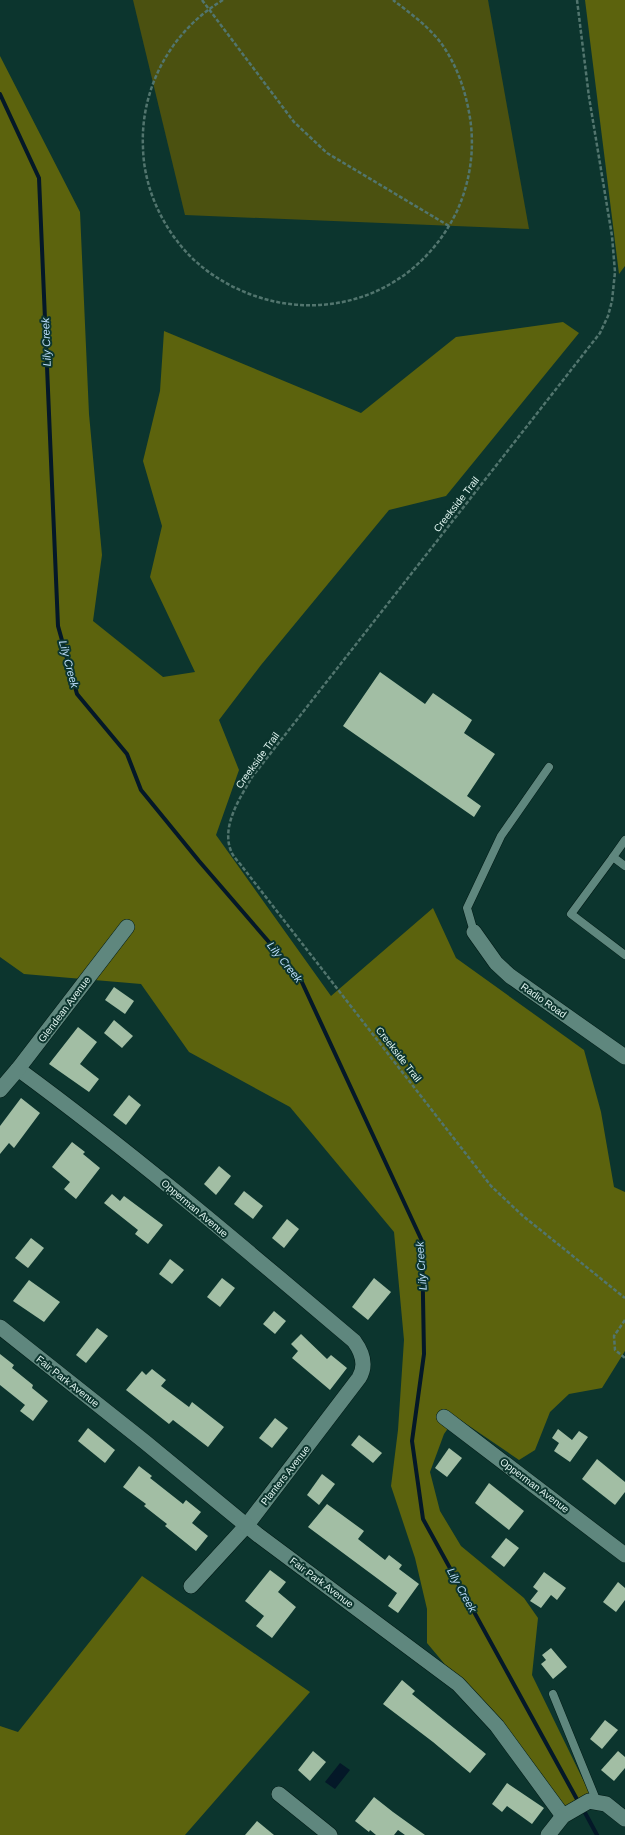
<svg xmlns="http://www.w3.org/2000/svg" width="625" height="1835" font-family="Arial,sans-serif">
  <rect width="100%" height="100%" fill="#0c352e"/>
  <polygon fill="#4b5110" points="133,0 488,0 529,229 185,215"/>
  <g fill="#5c630d">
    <polygon points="585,0 625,0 625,266 619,274"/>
    <polygon points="0,56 80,212 89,414 102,555 93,621 163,677 195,672 150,577 162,526 143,461 160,391 164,331 361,413 456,337 563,322 579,333 446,496 389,510 261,665 219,720 239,770 216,835 331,996 433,908 456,958 584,1050 601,1112 614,1187 625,1192 625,1351 602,1388 569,1394 550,1412 535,1450 519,1460 456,1417 444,1434 430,1472 440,1511 461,1546 524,1598 538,1618 532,1675 590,1794 564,1807 427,1643 427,1609 415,1558 391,1486 398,1430 404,1340 394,1232 290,1107 189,1052 141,984 24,974 0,957"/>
    <polygon points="142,1576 310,1692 185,1835 0,1835 0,1726 18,1732"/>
  </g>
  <polygon fill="#041828" points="340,1763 350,1770 335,1789 325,1782"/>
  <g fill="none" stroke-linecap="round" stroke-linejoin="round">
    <g stroke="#041828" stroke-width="4">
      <polyline points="0,94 39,178 58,626 77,694 127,754 141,790 199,861 300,978 422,1241 424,1354 412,1441 423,1519 579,1803"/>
      <polyline points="583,1809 597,1835"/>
    </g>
  </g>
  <g fill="#a2bea4">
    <polygon points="380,672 425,704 433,693 472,720 464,733 495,754 467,796 481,806 474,817 343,726"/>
    <polygon points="114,987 134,1001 125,1014 105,1000"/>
    <polygon points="114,1020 133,1036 122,1048 104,1033"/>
    <polygon points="78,1027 97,1042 80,1064 99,1079 89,1092 49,1064"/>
    <polygon points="129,1095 141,1105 126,1125 113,1115"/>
    <polygon points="21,1098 40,1113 14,1148 9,1143 0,1154 0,1126"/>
    <polygon points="72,1142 85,1152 83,1154 100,1168 76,1199 64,1189 70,1182 52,1167"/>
    <polygon points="219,1166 231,1176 216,1195 204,1184"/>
    <polygon points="244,1191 263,1206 253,1219 234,1204"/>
    <polygon points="112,1194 120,1201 124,1196 163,1225 148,1244 135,1234 138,1230 104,1203"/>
    <polygon points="287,1219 299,1229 284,1248 272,1238"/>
    <polygon points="31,1238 44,1248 28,1268 15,1258"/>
    <polygon points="170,1259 184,1270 172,1284 159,1274"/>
    <polygon points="222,1278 235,1288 220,1307 207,1297"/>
    <polygon points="374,1278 391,1292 368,1320 352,1307"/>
    <polygon points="29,1280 60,1302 44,1322 13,1301"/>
    <polygon points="274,1311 286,1321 275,1334 263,1324"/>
    <polygon points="97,1328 108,1336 86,1363 76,1355"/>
    <polygon points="301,1334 327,1359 331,1355 347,1368 330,1390 292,1358 298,1351 291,1344"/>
    <polygon points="0,1354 14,1365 12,1368 33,1385 32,1388 48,1401 33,1421 20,1411 25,1405 0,1385"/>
    <polygon points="152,1369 166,1380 161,1386 189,1407 192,1402 224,1427 208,1447 173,1420 169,1424 126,1390 142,1371 146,1375"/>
    <polygon points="275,1418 288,1428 272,1448 259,1438"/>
    <polygon points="88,1428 115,1450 105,1463 78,1441"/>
    <polygon points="558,1429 572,1440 579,1431 588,1437 570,1462 554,1451 559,1443 552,1438"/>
    <polygon points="359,1435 382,1453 373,1463 351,1445"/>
    <polygon points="449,1448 462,1458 447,1477 435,1468"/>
    <polygon points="597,1459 625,1482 625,1492 615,1505 582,1479"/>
    <polygon points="139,1466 152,1476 150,1478 183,1504 186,1500 201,1512 192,1523 208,1536 196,1551 165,1526 167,1524 144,1506 146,1504 123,1487"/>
    <polygon points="322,1474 335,1484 319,1505 307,1495"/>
    <polygon points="489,1483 524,1511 509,1530 475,1503"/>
    <polygon points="327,1504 364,1531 358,1539 385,1560 389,1555 402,1565 399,1569 419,1584 398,1613 388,1606 397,1593 308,1527"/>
    <polygon points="506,1538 519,1548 504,1567 491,1557"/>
    <polygon points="270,1570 286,1582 278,1592 296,1607 272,1638 256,1626 264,1616 245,1601"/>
    <polygon points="544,1572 566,1588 557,1600 551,1595 541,1608 530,1601 538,1591 533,1587"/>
    <polygon points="618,1582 625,1588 625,1600 616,1612 603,1602"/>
    <polygon points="551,1648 567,1667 553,1679 541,1664 546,1660 542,1655"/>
    <polygon points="402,1680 415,1691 412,1694 486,1754 470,1773 433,1742 383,1704"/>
    <polygon points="605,1720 618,1730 602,1749 590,1739"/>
    <polygon points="313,1751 326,1762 310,1781 298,1770"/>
    <polygon points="618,1751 625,1757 625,1768 614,1781 601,1770"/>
    <polygon points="507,1783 544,1808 532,1824 507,1806 502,1812 492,1804"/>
    <polygon points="374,1797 393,1812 425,1835 405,1835 398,1830 394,1835 376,1835 370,1830 369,1832 355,1821"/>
    <polygon points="257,1821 274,1835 245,1835"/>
  </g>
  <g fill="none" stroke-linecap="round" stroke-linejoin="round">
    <defs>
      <g id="lane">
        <polyline points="625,840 613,857 625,866"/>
        <polyline points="613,857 571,914 625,955"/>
        <polyline points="474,932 467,908 501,836 549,767"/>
        <polyline points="553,1694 597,1802"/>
      </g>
      <g id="street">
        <polyline points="474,932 496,963 510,976 625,1057"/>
        <path d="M18 1069C134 1154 244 1248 354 1341 362 1352 367 1365 359 1378L247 1525 191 1586"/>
        <polyline points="0,1090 18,1069 127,927"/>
        <polyline points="0,1327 145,1442 258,1535 458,1684 497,1726 563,1816"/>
        <polyline points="444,1417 625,1555"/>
        <polyline points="279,1794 330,1835"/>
        <polyline points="548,1835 563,1816 589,1801 606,1804 625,1819"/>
      </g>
    </defs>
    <use href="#lane" stroke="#001b16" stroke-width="9"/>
    <use href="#street" stroke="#001b16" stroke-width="16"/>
    <g stroke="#52756e" stroke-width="2.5" stroke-dasharray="4 2" stroke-linecap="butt">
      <polyline points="202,0 294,122 327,153 449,226"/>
      <path d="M223 0C171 31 140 88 143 148 144 194 169 242 206 270 292 334 410 309 457 211 470 182 475 150 470 118 466 92 457 65 441 43 428 26 410 13 393 0"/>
      <path d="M577 0 589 97 612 236 615 272 612 301 608 316 600 333 252 777C240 798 221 826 231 851 233 857 240 863 244 869L491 1186 523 1216 625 1298"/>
      <polyline points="625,1320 614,1336 615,1350 625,1358"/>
    </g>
    <use href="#lane" stroke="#5f877e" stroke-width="8"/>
    <use href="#street" stroke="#5f877e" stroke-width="15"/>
  </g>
  <g text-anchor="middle" stroke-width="4" stroke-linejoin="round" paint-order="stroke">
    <g font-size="10" fill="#e0f5f0" stroke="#0c352e">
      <text transform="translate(456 504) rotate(-52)" y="4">Creekside Trail</text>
      <text transform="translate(257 760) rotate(-54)" y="4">Creekside Trail</text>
      <text transform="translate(544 1000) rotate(35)" y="4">Radio Road</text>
      <text transform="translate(64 1009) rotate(-53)" y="4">Glendean Avenue</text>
      <text transform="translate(399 1054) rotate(52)" y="4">Creekside Trail</text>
      <text transform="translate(195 1208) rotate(40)" y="4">Opperman Avenue</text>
      <text transform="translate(68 1381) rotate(38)" y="4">Fair Park Avenue</text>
      <text transform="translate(285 1475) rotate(-52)" y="4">Planters Avenue</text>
      <text transform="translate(535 1485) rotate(37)" y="4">Opperman Avenue</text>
      <text transform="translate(322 1582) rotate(37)" y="4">Fair Park Avenue</text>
    </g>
    <g font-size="11" font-style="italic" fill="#badbf8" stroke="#0c352e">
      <text transform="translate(46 342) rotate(-92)" y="4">Lily Creek</text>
      <text transform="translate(69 664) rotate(75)" y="4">Lily Creek</text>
      <text transform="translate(285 962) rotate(51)" y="4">Lily Creek</text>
      <text transform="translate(421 1266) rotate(-94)" y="4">Lily Creek</text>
      <text transform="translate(462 1590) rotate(61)" y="4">Lily Creek</text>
    </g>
  </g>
</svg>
